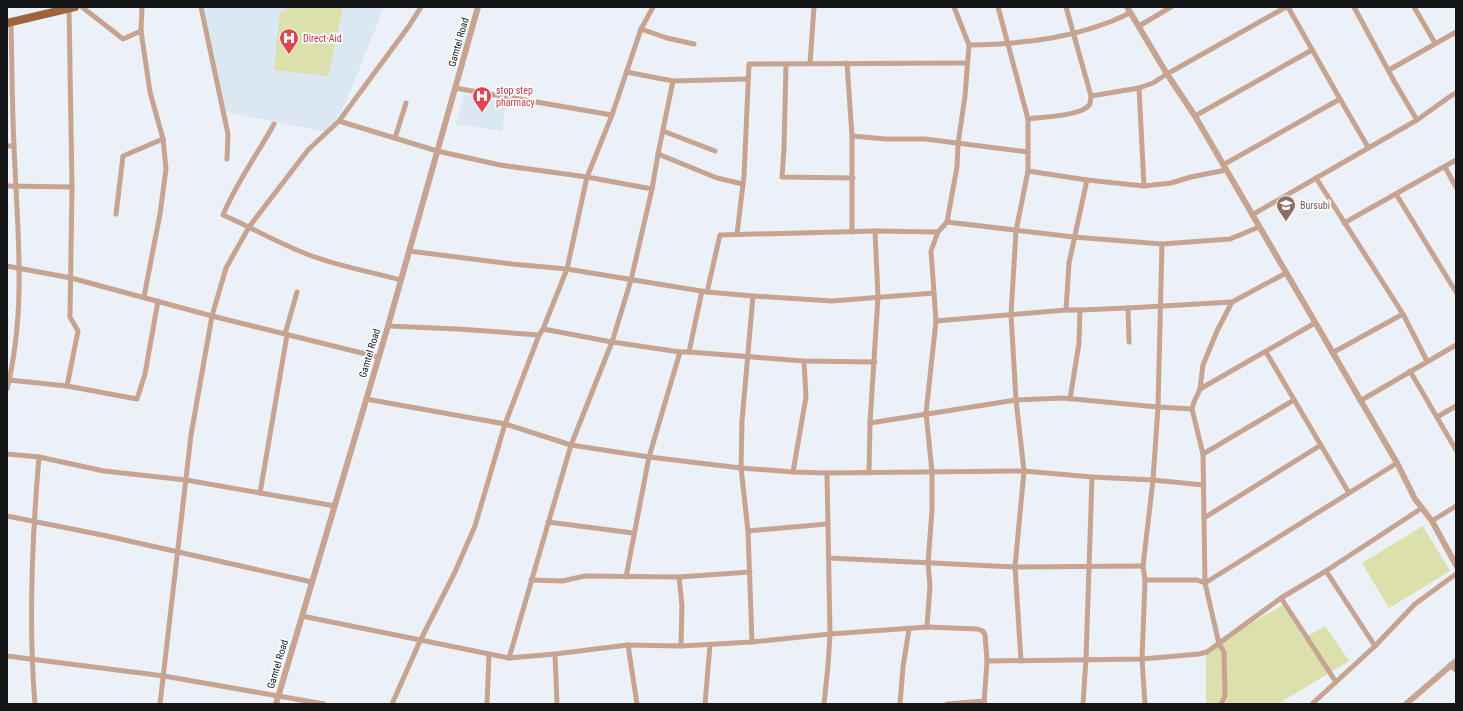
<svg xmlns="http://www.w3.org/2000/svg" width="1463" height="711" font-family="'Roboto Condensed',sans-serif">
  <rect width="100%" height="100%" fill="#ebf1f6"/>
  <g fill="#dbe7f1">
    <polygon points="204,7 384,7 346,102 327,132 226,112"/>
    <polygon points="464,95 506,103 502,131 456,124"/>
  </g>
  <g fill="#dbe0ad">
    <polygon points="291,7 343,7 328,76 274,70 280,13"/>
    <polygon points="1423,526 1450,571 1389,608 1362,563"/>
    <polygon points="1283,605 1304,638 1325,626 1349,661 1278,704 1206,704 1206,653 1226,638"/>
  </g>
  <g fill="none" stroke-linecap="round" stroke-linejoin="round">
    <g stroke="#c7a491" stroke-width="5">
      <polyline points="82,7 123,39 141,31"/>
      <polyline points="142,7 141,31 150,92 163,139 166,169 160,214 144,297"/>
      <polyline points="201,7 228,134 227,159"/>
      <polyline points="998,7 1028,119 1028,171 1016,231 1011,314 1016,400 1024,471 1015,567 1021,661"/>
      <polyline points="1066,7 1091,96"/>
      <polyline points="1288,7 1340,99 1368,147"/>
      <polyline points="1354,7 1394,81 1417,120"/>
      <polyline points="1414,7 1435,43"/>
      <polyline points="1139,26 1171,7"/>
      <polyline points="641,29 667,38 694,44"/>
      <path d="M969 45C1024 44 1080 38 1130 13"/>
      <polyline points="810,63 814,7"/>
      <polyline points="847,63 852,136 852,232"/>
      <polyline points="786,64 784,149 782,177 853,178"/>
      <polyline points="1389,70 1456,32"/>
      <polyline points="626,72 673,81 747,79"/>
      <polyline points="455,88 612,115"/>
      <polyline points="1139,88 1144,186"/>
      <polyline points="1195,116 1312,50"/>
      <path d="M1028 119C1042 117 1083 116 1090 104L1091 96 1139 88 1153 83 1167 74 1286 7"/>
      <polyline points="339,121 437,151 500,165 587,177 652,189"/>
      <path d="M274 124C257 155 236 183 223 215 253 228 281 245 312 256 341 267 372 272 401 280"/>
      <polyline points="663,131 715,151"/>
      <polyline points="852,136 886,139 925,139 1028,152"/>
      <polyline points="395,138 406,103"/>
      <polyline points="7,146 14,146"/>
      <polyline points="658,154 717,178 743,184"/>
      <polyline points="1223,165 1340,99"/>
      <polyline points="1445,167 1456,187"/>
      <polyline points="1028,171 1087,180 1144,186 1171,183 1191,177 1226,170"/>
      <polyline points="1316,178 1403,314 1427,361"/>
      <polyline points="7,186 72,187"/>
      <polyline points="1396,194 1456,292"/>
      <polyline points="116,214 123,156 163,139"/>
      <polyline points="1252,215 1417,120 1452,95 1456,93"/>
      <polyline points="947,222 1074,237 1162,244 1230,239 1259,227"/>
      <polyline points="1344,223 1456,160"/>
      <polyline points="737,234 744,176 749,64 967,63"/>
      <polyline points="409,251 512,264 567,269 707,292 753,296 832,301 934,293"/>
      <polyline points="7,266 71,278 212,316 378,357"/>
      <polyline points="707,292 720,235 875,231 938,232"/>
      <polyline points="1128,308 1129,342"/>
      <polyline points="1066,310 1069,263 1087,180"/>
      <polyline points="936,321 1066,310 1080,310 1128,308 1232,302 1286,273"/>
      <polyline points="388,326 458,329 539,335"/>
      <polyline points="543,329 612,342 680,352 689,352 804,361 875,362"/>
      <polyline points="285,334 297,292"/>
      <polyline points="689,352 702,291"/>
      <polyline points="1266,352 1349,493"/>
      <polyline points="1332,353 1403,314"/>
      <polyline points="1410,371 1456,450"/>
      <polyline points="9,380 67,386 137,399 145,374 158,301"/>
      <polyline points="67,386 78,331 70,317 72,187 69,8"/>
      <path d="M7 389C27 309 17 227 14 146 12 105 12 63 11 22"/>
      <polyline points="1200,389 1315,323"/>
      <polyline points="366,399 505,424 571,445 649,457 741,468 793,472 827,473 1024,471 1092,477 1153,480 1203,485"/>
      <polyline points="1070,399 1079,343 1080,310"/>
      <polyline points="1360,401 1456,345"/>
      <polyline points="1437,417 1456,406"/>
      <polyline points="870,423 1016,400 1063,398 1158,407 1192,409"/>
      <polyline points="7,454 39,457 104,471 186,480 335,506"/>
      <polyline points="1203,454 1294,400"/>
      <polyline points="793,472 806,397 804,361"/>
      <polyline points="869,473 870,423 878,297 875,231"/>
      <polyline points="260,493 287,335"/>
      <polyline points="7,516 107,536 312,582"/>
      <polyline points="1204,518 1321,445"/>
      <polyline points="1432,521 1456,506"/>
      <polyline points="548,522 633,533"/>
      <polyline points="748,531 827,524"/>
      <polyline points="829,558 1015,567 1143,566"/>
      <polyline points="1326,571 1375,646"/>
      <polyline points="626,577 649,457 680,352"/>
      <polyline points="679,577 682,605 681,646"/>
      <polyline points="531,580 562,581 585,576 679,577 750,572"/>
      <polyline points="1145,580 1197,580 1205,583 1397,463"/>
      <polyline points="1281,598 1336,682"/>
      <polyline points="302,616 509,658 555,654 628,645 681,646 752,642 830,634 927,627 977,629 983,631 985,635 987,661 984,704"/>
      <polyline points="927,627 930,586 928,563 932,510 932,472 926,413 936,321 931,251 938,232 947,222 957,167 958,144 965,96 969,45 954,7"/>
      <polyline points="752,642 748,531 741,468 742,421 753,296"/>
      <polyline points="628,645 637,704"/>
      <polyline points="555,654 557,704"/>
      <polyline points="7,656 164,676 324,704"/>
      <polyline points="509,658 571,445 612,342 631,280 652,189 658,154 673,81"/>
      <polyline points="987,661 1142,659 1199,654 1207,652 1281,598 1326,571 1422,508"/>
      <polyline points="1450,665 1456,670"/>
      <path d="M35 704C28 622 32 539 39 457"/>
      <polyline points="160,704 191,435 212,316 226,268 249,227 308,150 339,121 409,26 421,7"/>
      <polyline points="392,704 420,641 455,572 475,526 505,424 539,335 543,329 567,269 587,177 612,115 641,29 653,7"/>
      <polyline points="487,704 489,655"/>
      <polyline points="705,704 710,645"/>
      <polyline points="824,704 828,666 830,634 827,473"/>
      <polyline points="900,704 903,667 909,629"/>
      <polyline points="947,704 984,701"/>
      <polyline points="1083,704 1086,659 1092,477"/>
      <polyline points="1145,704 1142,659 1145,580 1143,566 1153,480 1158,407 1162,244"/>
      <polyline points="1221,704 1225,696 1224,652 1219,644 1205,583 1203,454 1192,409 1194,402 1200,389 1203,365 1217,331 1232,302"/>
      <polyline points="1312,704 1375,646 1415,604 1456,574"/>
    </g>
    <g stroke="#c7a491" stroke-width="6">
      <polyline points="1127,7 1167,74 1195,116 1397,463 1415,499 1432,521 1456,565"/>
      <polyline points="276,704 388,326 478,7"/>
      <polyline points="1406,704 1456,661"/>
    </g>
    <polyline stroke="#a06340" stroke-width="8" points="7,23 75,7"/>
  </g>
  <defs>
    <symbol id="hospital-pin" viewBox="-11 -11 22 30"><path d="M0 17L-7.5 6A9.5 9.5 0 1 1 7.5 6Z" fill="#e0444e" stroke="#fcfdfe"/><path d="M-5-5h3v3.5h4V-5h3V5h-3V1.5h-4V5h-3Z" fill="#fff"/></symbol>
    <symbol id="school-pin" viewBox="-11 -11 22 30"><path d="M0 17L-7.5 6A9.5 9.5 0 1 1 7.5 6Z" fill="#8d6e63" stroke="#fcfdfe"/><path d="M0-5L7-2L0 1L-7-2ZM-4 1L0 2.5L4 1V4Q0 6-4 4Z" fill="#fff"/></symbol>
  </defs>
  <g fill-rule="evenodd">
    <use href="#hospital-pin" x="278" y="27" width="22" height="30"/>
    <use href="#hospital-pin" x="471" y="85" width="22" height="30"/>
    <use href="#school-pin" x="1275" y="194" width="22" height="30"/>
  </g>
  <g text-anchor="middle" stroke-width="3.5" stroke-linejoin="round" paint-order="stroke">
    <g font-size="10" fill="#be3a42" stroke="#fcfdfe" text-anchor="start">
      <text x="303" y="42">Direct-Aid</text>
      <text x="496" y="94">stop step<tspan x="496" dy="12">pharmacy</tspan></text>
    </g>
    <g font-size="10" fill="#131517" stroke="#fcfdfe">
      <text transform="translate(458 42) rotate(-74)" y="4">Gamtel Road</text>
      <text transform="translate(369 353) rotate(-73)" y="4">Gamtel Road</text>
      <text transform="translate(277 664) rotate(-73)" y="4">Gamtel Road</text>
    </g>
    <g font-size="10" fill="#785e54" stroke="#fcfdfe" text-anchor="start">
      <text x="1300" y="209">Bursubi</text>
    </g>
  </g>
  <rect width="1463" height="711" fill="none" stroke="#131517" stroke-width="16"/>
</svg>
